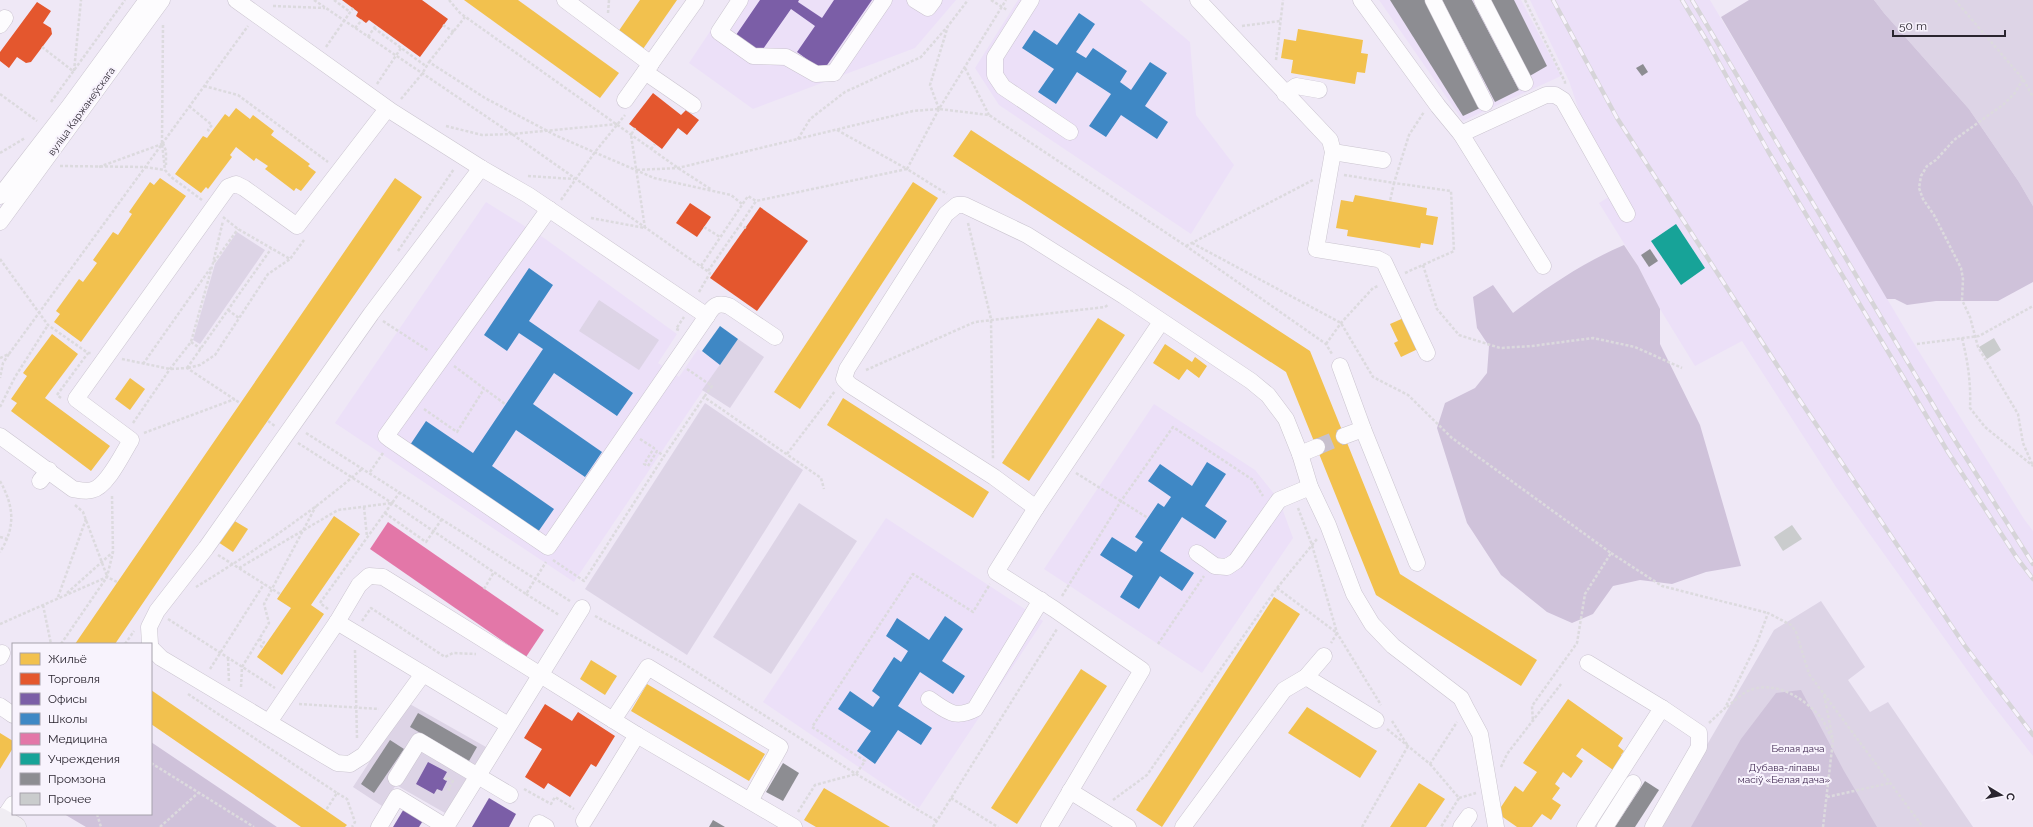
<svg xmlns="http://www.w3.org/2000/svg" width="2033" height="827" font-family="Raleway,sans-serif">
  <rect width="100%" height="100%" fill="#efe8f6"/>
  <g fill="#ece0f8">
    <polygon points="731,0 956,0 915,48 753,109 689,63"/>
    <polygon points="1018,0 1140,0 1190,42 1196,115 1234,165 1191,234 999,105 975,68"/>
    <polygon points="1379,0 1521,0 1561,76 1463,121"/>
    <polygon points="1530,0 1710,0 1908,334 2024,519 2033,531 2033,756 1985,695 1836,487 1742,341 1695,366 1660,309 1638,266 1599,203 1623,188 1586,131 1569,81"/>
    <polygon points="486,202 544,238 677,334 658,363 679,377 698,349 720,365 574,582 335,423"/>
    <polygon points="1154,404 1255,470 1279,500 1293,538 1202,673 1044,569"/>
    <polygon points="886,518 1043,621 919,808 763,702"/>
  </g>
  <g fill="#ddd4e6">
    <polygon points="1874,0 2033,0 2033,206 2019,182 1969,109 1884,13"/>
    <polygon points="237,232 265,250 200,344 193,340 215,264"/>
    <polygon points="599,300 659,340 639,370 579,331"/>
    <polygon points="738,339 764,357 730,408 702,390"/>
    <polygon points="705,403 803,470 687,655 585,589"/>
    <polygon points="799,503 857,541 771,674 713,637"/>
    <polygon points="1821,601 1865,667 1848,680 1870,712 1888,702 1973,827 1659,827 1774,630"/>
    <polygon points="408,703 486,747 445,813 396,785 382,806 353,787"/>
  </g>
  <g fill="#cfc2da">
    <polygon points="1749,0 1874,0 1884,13 1969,109 2019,182 2033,206 2033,282 1998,301 1936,301 1907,305 1895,299 1887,299 1721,17"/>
    <path d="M1624 245 1638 266 1660 309V344L1700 425 1741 566 1706 572 1672 584 1640 580 1613 586 1593 614 1572 623 1547 612 1501 575 1467 523 1437 428 1445 403 1475 388 1487 373 1489 346 1477 328 1473 297 1493 285 1513 313C1547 287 1584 262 1624 245Z"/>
    <polygon points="1801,690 1844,771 1877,827 1691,827 1741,739 1776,693"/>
    <polygon points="151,742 277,827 86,827 64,814 151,814"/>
  </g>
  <g fill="#f2c14e">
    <polygon points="464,0 518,0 619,73 600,98"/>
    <polygon points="640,0 677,0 643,49 618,32"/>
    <polygon points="1298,29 1363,40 1361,53 1368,54 1365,73 1357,72 1355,84 1291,73 1293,60 1281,58 1284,39 1296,41"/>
    <polygon points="236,108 250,119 253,115 274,131 271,135 310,164 308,166 316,172 301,191 296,188 294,191 265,169 268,166 256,158 254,161 236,147 230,155 232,157 208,189 206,187 201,193 175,174 203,136 207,138 225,114 229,117"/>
    <polygon points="971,130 1310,351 1400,574 1537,660 1521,686 1376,595 1286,372 953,156"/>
    <polygon points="160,178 186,196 81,342 54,322 60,314 56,311 79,279 83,282 97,263 93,260 113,232 118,235 132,214 129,212 150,182 154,185"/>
    <polygon points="395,178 422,197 235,468 115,644 75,644"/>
    <polygon points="913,182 938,198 800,409 774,392"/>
    <polygon points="1355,195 1427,208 1426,215 1438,217 1433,245 1421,243 1420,248 1347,236 1348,230 1336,228 1341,200 1353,202"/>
    <polygon points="1406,317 1420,348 1401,357 1394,343 1398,341 1390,324"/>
    <polygon points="1098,318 1125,335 1029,481 1002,463"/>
    <polygon points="52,334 78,354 45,398 110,446 91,471 11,411 17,403 11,399 27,376 23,373"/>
    <polygon points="1165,344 1192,362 1195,357 1207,366 1199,378 1187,369 1179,380 1153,363"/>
    <polygon points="130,378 145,389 130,410 115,399"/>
    <polygon points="843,398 989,492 973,518 827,425"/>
    <polygon points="334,516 360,534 311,605 324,614 282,675 257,657 291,608 277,599"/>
    <polygon points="233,520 248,529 233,552 218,542"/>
    <polygon points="1274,597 1300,614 1162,827 1136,810"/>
    <polygon points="591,660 617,676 605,695 580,679"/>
    <polygon points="1081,669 1107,686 1017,824 991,808"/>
    <polygon points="647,684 765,754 749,781 631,711"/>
    <polygon points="151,690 347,825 345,827 301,827 151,724"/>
    <polygon points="1568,699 1623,738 1618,746 1624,751 1621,755 1626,758 1616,772 1582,748 1576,756 1583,761 1571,778 1563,772 1555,784 1560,788 1552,799 1561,805 1551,820 1542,814 1532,827 1517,827 1497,813 1515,786 1523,792 1537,772 1523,763"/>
    <polygon points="1307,707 1377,751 1360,778 1288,733"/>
    <polygon points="0,733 13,741 13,748 0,769"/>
    <polygon points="1419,783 1445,799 1426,827 1390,827"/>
    <polygon points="824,788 890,827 816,827 804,820"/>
  </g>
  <g fill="#e4572e">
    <polygon points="342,0 422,0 448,19 420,57 369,20 366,23 356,16 358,12"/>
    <polygon points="37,2 51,11 43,23 51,28 52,34 31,62 26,63 17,57 9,68 0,61 0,52"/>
    <polygon points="653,93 681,115 686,110 699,120 687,135 678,128 662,149 629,124"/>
    <polygon points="690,203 711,217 697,237 676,223"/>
    <polygon points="760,207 808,241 757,311 710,278"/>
    <polygon points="545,704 572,721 578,712 615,736 596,767 591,764 570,797 548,783 544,789 525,777 542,749 524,738"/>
  </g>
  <g fill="#7b5ea7">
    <polygon points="760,0 799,0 798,2 822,18 834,0 872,0 823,71 797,52 815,26 791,9 761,52 736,35"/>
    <polygon points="428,762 447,772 443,779 447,781 442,791 437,789 434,794 416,784"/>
    <polygon points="489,798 516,814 509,827 472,827"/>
    <polygon points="405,807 424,819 419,827 393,827"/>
  </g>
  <g fill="#3f88c5">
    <polygon points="1079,13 1095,24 1076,52 1086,58 1093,48 1127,71 1120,82 1131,90 1150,62 1167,73 1145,106 1168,122 1157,139 1121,115 1106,137 1089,126 1111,94 1077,72 1056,104 1038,92 1054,69 1022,48 1034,30 1057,45"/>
    <polygon points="529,268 553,285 529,321 633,393 617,416 554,373 533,404 602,452 585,477 516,430 492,466 554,509 538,532 410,445 426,421 473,453 543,349 519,333 507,351 484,335"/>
    <polygon points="720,326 738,339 720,365 702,351"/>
    <polygon points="1207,462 1226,474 1205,506 1227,521 1215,539 1182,517 1160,551 1194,573 1182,591 1160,576 1139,609 1120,597 1133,576 1100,555 1112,537 1136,552 1143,542 1135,537 1158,503 1164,507 1171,497 1148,481 1160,464 1192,486"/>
    <polygon points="945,616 963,629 942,661 965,676 953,694 920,672 898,706 932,728 921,745 898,730 875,764 857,751 871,731 838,709 850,691 873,707 880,697 872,691 894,657 901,662 908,651 886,636 897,618 929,640"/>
  </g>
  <polygon fill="#e377a8" points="388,522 544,630 526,657 370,549"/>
  <polygon fill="#17a398" points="1676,224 1705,268 1681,285 1651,241"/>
  <g fill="#8d8d92">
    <polygon points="1390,0 1425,0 1480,108 1463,116"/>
    <polygon points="1442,0 1472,0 1519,90 1495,102"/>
    <polygon points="1488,0 1514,0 1547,66 1528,77"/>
    <polygon points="1643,64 1648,72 1642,76 1636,68"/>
    <polygon points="1650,249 1658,261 1649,267 1641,255"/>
    <polygon points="418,713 477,747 469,761 410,727"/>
    <polygon points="390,740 404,749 374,793 361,784"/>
    <polygon points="783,763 799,773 783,801 766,792"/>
    <polygon points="1645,781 1659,790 1635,827 1615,827"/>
    <polygon points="713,820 725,827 709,827"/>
  </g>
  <g fill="#cacccd">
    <polygon points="1994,338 2001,350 1987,359 1979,347"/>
    <polygon points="1792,525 1802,539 1783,551 1774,537"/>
  </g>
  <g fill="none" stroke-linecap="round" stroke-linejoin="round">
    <polyline stroke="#c8c1ce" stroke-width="16" stroke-dasharray="16 8" stroke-linecap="butt" points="1317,447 1344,436"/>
    <defs>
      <g id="minor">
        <path d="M236 0 391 111 481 168 528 195 707 316C713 306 717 302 729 306L775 337"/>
        <polyline points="565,0 651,64"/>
        <polyline points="740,0 719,32 753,56 786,57 816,74 834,73 884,0"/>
        <polyline points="915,0 928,8 934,0"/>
        <polyline points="1031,0 995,57 995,75 1003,87 1070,132"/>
        <polyline points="1198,0 1330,140 1333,152 1316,249 1378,259 1384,262 1427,353"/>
        <polyline points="1361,0 1438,106 1461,134 1543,266"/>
        <polyline points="1433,0 1485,103"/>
        <polyline points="1482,0 1525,83"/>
        <polyline points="0,25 5,18"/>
        <polyline points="645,72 693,105"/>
        <polyline points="1285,94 1296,86 1319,90"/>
        <polyline points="625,100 696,0"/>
        <polyline points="1461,134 1546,95 1555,95 1563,100 1627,214"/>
        <polyline points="1333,152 1383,160"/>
        <polyline points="0,196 68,108 147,0"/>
        <polyline points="549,209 386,436 391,440 548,547 707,316"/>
        <polyline points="0,222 162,0"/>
        <polyline points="1340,366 1363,429 1417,563"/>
        <path d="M0 436 73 489C79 490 86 492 92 490 107 487 123 453 131 440L76 399 228 187 236 184 244 188 297 226 387 109"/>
        <polyline points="1344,436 1363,429"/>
        <polyline points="1300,454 1317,447"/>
        <polyline points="40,481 49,470"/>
        <polyline points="1036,508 994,477 850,385 844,379 847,369 946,214 957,205 964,205 1027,235 1124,296 1251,381 1268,395 1286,419 1300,454 1310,487 1328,525 1354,594 1372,624 1393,646 1461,698 1466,708 1480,734 1496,827"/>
        <polyline points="1197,553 1215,566 1227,567 1236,561 1279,500 1310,487"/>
        <polyline points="337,622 508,725"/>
        <polyline points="150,644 149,627 157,611 206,548 371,314 481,168"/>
        <polyline points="151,648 161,658 337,763 350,764 364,755 423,674"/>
        <polyline points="0,657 2,653"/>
        <polyline points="1588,663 1662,708"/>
        <polyline points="1306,677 1376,720"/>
        <path d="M929 699C946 710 954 720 975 709L1041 600"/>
        <polyline points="0,706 13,715"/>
        <polyline points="613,720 648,667 780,747 750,801"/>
        <polyline points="269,722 337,622 359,585 369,576 383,577 637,735 794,827"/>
        <polyline points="396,778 419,741 510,795"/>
        <polyline points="1070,791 1128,827"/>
        <polyline points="3,819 13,804"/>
        <polyline points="584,821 637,735"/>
        <polyline points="379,827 397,797 446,827"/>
        <polyline points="446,827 582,608"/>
        <polyline points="537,827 539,823 546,827"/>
        <polyline points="1049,827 1142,670 1054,609 996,572 1036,508 1161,322"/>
        <polyline points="1183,827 1284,690 1306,677 1324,656"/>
        <polyline points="1461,827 1469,816"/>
        <polyline points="1585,827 1662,708 1699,733 1699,747 1653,827"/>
        <polyline points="1605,827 1633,783"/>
      </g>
      <polyline id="major" points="0,818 16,827"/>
    </defs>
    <use href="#minor" stroke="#cac4cf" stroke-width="17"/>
    <use href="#major" stroke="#cbc7ce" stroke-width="21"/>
    <g stroke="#dcdade" stroke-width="2.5" stroke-dasharray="3 2" stroke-linecap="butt">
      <polyline points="314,0 512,134 710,273 699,292"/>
      <polyline points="334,0 350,12"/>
      <polyline points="449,0 460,13 678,168 712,190"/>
      <polyline points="991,0 1007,10"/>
      <polyline points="1525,0 1565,82 1565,84"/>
      <polyline points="1955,0 2023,79 2033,97"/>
      <polyline points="273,6 325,8"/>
      <polyline points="608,13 609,0"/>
      <polyline points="163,25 162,144 165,170 171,177 202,200"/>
      <polyline points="443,25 454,32"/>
      <polyline points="1242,26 1280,21"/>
      <polyline points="355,28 362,20"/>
      <polyline points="374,28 427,67"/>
      <polyline points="368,37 376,25"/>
      <polyline points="42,47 73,71"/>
      <polyline points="326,47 353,8"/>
      <polyline points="1276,60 1283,0"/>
      <polyline points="429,62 465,17"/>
      <polyline points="965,68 989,115"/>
      <polyline points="74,71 81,0"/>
      <polyline points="2023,79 2015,93 2004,104 1954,140 1936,160 1927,166 1921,176 1919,188 1923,199 1934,215 1961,268 1963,279 1962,300 1970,317 1978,347 2018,414 2023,443 2033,466"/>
      <polyline points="377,84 401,48"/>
      <polyline points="204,86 238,95 328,162"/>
      <polyline points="0,94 37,121"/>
      <polyline points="401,99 422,74 429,62 485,98 557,136 654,178 731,195 742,204"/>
      <polyline points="51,102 125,0"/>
      <polyline points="189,106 212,125 208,130 211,132"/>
      <polyline points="939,109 930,85 948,26 968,0"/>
      <polyline points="446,126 482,135 512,134 618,124"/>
      <polyline points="837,130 907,169 939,109 1006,0"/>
      <polyline points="798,139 810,119 845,92 921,57 948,26"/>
      <polyline points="163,143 166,151 166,165"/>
      <polyline points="651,149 655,144"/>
      <polyline points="0,153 25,138"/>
      <polyline points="60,166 145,167 165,170"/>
      <polyline points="99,167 162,144"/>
      <polyline points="637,170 678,168 913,111 939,109 989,115 1186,246 1326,344 1332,354"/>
      <polyline points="1344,175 1394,183 1390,201"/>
      <polyline points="528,176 574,179"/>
      <polyline points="561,200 595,152 625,115"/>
      <polyline points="223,217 238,229 290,259 304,240"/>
      <polyline points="591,218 645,228 631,135 635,128"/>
      <polyline points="968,223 991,319 993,459"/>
      <polyline points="740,225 756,201"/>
      <polyline points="704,227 720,237"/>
      <polyline points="1192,243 1341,323 1373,377 1408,395 1452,438 1611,553 1585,594 1577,643 1532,706 1533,722"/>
      <polyline points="1186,246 1313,180"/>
      <polyline points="398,251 454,169"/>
      <polyline points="0,259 48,325 88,353 92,353"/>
      <polyline points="214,262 238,229"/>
      <polyline points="1423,265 1437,309 1459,335 1500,348 1532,346 1593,338 1635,347 1682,368"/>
      <polyline points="701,266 748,196 756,201 907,169 947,194"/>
      <polyline points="708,271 740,225 746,228"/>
      <polyline points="1405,273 1454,251 1451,191 1394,183 1409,135 1424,112"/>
      <polyline points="228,310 239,318"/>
      <polyline points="383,321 429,351"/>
      <polyline points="679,330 676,329 684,317"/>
      <path d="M1962 338C1968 362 1971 383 1970 408L1985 427 2033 466"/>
      <polyline points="191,342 201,349"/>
      <polyline points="1326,344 1341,323 1373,288 1378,286"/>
      <polyline points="1917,344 1979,336 2033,306"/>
      <polyline points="9,354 248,26"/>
      <polyline points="0,358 9,354 3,363 0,378"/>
      <polyline points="122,359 170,369 187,368 240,403"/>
      <polyline points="143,364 212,266"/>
      <polyline points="454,366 505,404"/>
      <polyline points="187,368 271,249"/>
      <polyline points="188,368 200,365 215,355 268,274 290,259"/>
      <polyline points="687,369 712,386 704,397"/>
      <polyline points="866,370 975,322 1105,307 1109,304"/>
      <polyline points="61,398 57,395 88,353"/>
      <polyline points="0,407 15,377 48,325"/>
      <polyline points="424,409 457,432 484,389"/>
      <polyline points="268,421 275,426"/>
      <polyline points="133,423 170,369 191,342 213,263 223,221"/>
      <polyline points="144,433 235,399"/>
      <polyline points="306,433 570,601"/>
      <polyline points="640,439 654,448 644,464 648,466 657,451 664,456 704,397 821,478 824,489"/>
      <polyline points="298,443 392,503 526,594 546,562"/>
      <polyline points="787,454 835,391"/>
      <polyline points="370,472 383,453"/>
      <polyline points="1076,473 1148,518"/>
      <path d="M0 481C14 506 16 527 0 552"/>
      <polyline points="75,505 83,512 107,576"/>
      <polyline points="364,507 367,537"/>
      <polyline points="1298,508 1312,545 1337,633 1381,705"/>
      <polyline points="385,513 426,542 442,519"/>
      <polyline points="0,537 7,539"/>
      <polyline points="1611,553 1662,586 1768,613"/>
      <polyline points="218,555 280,594"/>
      <polyline points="553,560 584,581 664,456"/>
      <polyline points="239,568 338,510 392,503 400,492"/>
      <path d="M196 587C252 553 314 511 363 468"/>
      <polyline points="1277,588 1337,633 1331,643"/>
      <polyline points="484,589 494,572"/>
      <polyline points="67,593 113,552"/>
      <polyline points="526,594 559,615"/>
      <polyline points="1062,596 1121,501 1173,427 1253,480 1263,496"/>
      <polyline points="58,597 86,519"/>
      <polyline points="43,605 51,644"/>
      <polyline points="328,609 320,603 392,503"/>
      <polyline points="595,616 681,662 856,774 937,821"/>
      <polyline points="168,619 275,688"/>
      <polyline points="362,621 371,608 445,657 453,653 476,654"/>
      <polyline points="0,624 107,577 117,582"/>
      <polyline points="259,639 264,642 261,646 263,648"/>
      <polyline points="61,644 107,577 113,552 112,496"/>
      <polyline points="125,644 134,631"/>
      <polyline points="1158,644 1204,576"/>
      <polyline points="355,650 357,739"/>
      <polyline points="228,658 229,682"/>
      <polyline points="210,669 264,584"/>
      <polyline points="241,687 242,667 269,623 264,604 316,506"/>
      <polyline points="188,694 337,793 326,810"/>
      <polyline points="299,704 379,709"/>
      <path d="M1727 707C1733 702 1739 696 1746 692 1773 678 1805 698 1822 719 1826 725 1829 734 1833 740"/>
      <polyline points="1709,723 1725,708 1757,643 1768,613 1791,625 1796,632 1809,674 1923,827"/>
      <polyline points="1387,729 1430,764 1457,722"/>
      <polyline points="151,763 254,827"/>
      <polyline points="1430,764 1459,798 1441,827"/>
      <polyline points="1501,767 1507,754 1561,684"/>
      <polyline points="445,780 447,777 453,781 448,789 452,791"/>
      <polyline points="524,789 551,804 555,797 574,809"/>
      <polyline points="337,793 347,799 355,822 352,827"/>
      <polyline points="1827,797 1890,783"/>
      <polyline points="951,798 998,827"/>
      <polyline points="1459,798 1476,793"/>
      <polyline points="1113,800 1147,775 1277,588 1317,539"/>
      <polyline points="798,812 815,785 856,774 865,761 812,727 913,574 973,612 990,584"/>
      <polyline points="97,814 101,827"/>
      <polyline points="160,827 198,793"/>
      <polyline points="933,827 1057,629"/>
      <polyline points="1362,827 1408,746 1392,721"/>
      <polyline points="1823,827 1833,740 1824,695"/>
    </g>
    <use href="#minor" stroke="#fdfcfe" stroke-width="16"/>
    <use href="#major" stroke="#f0edf3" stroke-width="20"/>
    <defs>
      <g id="rail">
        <polyline points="1553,0 1617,118 1797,396 1965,646 2033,735"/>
        <polyline points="1682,0 1708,43 1768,151 1948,452 2017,558 2033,579"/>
        <polyline points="1692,0 1944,423 2033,564"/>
      </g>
    </defs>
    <use href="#rail" stroke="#d6d4d8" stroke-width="4.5"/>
    <use href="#rail" stroke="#f8f3fd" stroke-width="3" stroke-dasharray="9" stroke-linecap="butt"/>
  </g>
  <g text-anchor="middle" stroke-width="4" stroke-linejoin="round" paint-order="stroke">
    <g font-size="10" fill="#2a252f" stroke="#f8f3fd">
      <text transform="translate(81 111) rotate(-54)" y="4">вуліца Каржанеўскага</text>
    </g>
    <g font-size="10" fill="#381f4a" stroke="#f8f3fd">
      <text x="1798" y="752">Белая дача</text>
      <text x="1784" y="771">Дубава-ліпавы<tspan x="1784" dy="12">масіў «Белая дача»</tspan></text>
    </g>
  </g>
  <rect x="12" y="643" width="140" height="172" fill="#f8f3fd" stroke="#a6a1ab"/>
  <rect x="20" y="653" width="20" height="12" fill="#f2c14e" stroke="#a6a1ab"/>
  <text x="48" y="663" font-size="12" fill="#2a252f">Жильё</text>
  <rect x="20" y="673" width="20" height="12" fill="#e4572e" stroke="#a6a1ab"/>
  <text x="48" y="683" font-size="12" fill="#2a252f">Торговля</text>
  <rect x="20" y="693" width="20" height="12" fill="#7b5ea7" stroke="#a6a1ab"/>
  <text x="48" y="703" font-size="12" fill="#2a252f">Офисы</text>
  <rect x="20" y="713" width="20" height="12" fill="#3f88c5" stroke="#a6a1ab"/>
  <text x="48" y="723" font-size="12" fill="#2a252f">Школы</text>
  <rect x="20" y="733" width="20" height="12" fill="#e377a8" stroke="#a6a1ab"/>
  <text x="48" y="743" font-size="12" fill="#2a252f">Медицина</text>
  <rect x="20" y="753" width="20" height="12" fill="#17a398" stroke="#a6a1ab"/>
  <text x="48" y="763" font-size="12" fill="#2a252f">Учреждения</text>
  <rect x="20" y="773" width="20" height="12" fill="#8d8d92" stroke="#a6a1ab"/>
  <text x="48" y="783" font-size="12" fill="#2a252f">Промзона</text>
  <rect x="20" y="793" width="20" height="12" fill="#cacccd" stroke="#a6a1ab"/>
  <text x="48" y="803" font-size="12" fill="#2a252f">Прочее</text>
  <g transform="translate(2001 795) rotate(100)" stroke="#f8f3fd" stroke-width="3" paint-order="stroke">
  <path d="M0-3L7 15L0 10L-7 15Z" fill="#2a252f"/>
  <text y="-6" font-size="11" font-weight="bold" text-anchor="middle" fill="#2a252f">С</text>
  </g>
  <path d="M1893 30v6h112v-6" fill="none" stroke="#2a252f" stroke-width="2"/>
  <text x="1899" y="30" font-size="12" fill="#2a252f" stroke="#f8f3fd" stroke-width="3" paint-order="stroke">50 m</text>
</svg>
